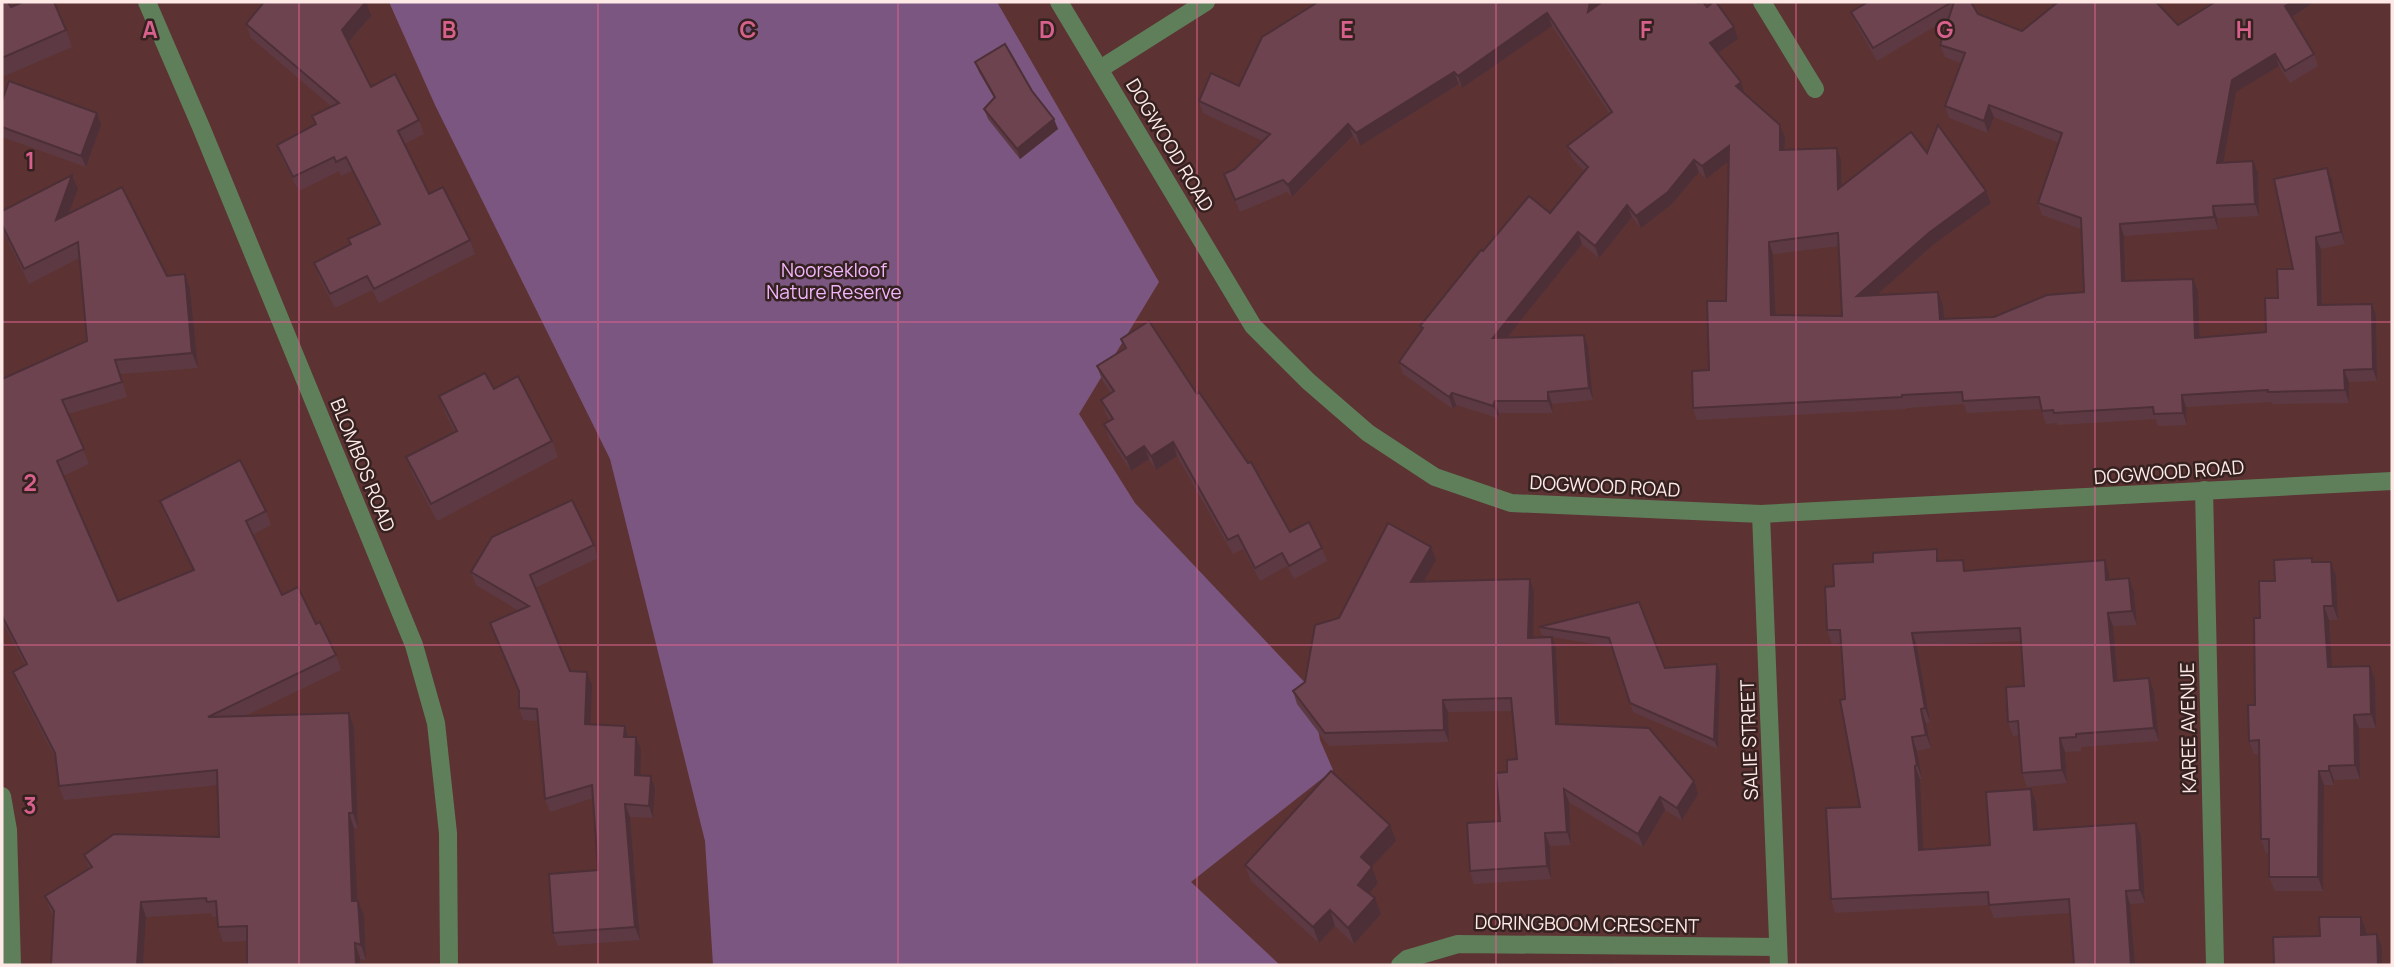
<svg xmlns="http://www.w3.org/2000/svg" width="2394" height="967" font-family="Manrope,sans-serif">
  <rect width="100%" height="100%" fill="#5c3332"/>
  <polygon fill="#7b5681" points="389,2 997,2 1159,282 1079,414 1135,503 1311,689 1320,740 1333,770 1191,882 1280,965 713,965 705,841 610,459 435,105"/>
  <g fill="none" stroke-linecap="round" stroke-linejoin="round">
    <g stroke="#5f7f5b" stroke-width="18">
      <polyline points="147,2 201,127 414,645 436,723 448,833 449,965"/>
      <polyline points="1059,2 1253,326 1308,381 1368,433 1435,477 1511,503 1761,514 2392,481"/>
      <polyline points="1762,2 1815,89"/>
      <polyline points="1100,69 1206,2"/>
      <polyline points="2204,490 2215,965"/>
      <polyline points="1761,514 1779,965"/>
      <polyline points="2,796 8,830 12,965"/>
      <polyline points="1400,965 1407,959 1458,944 1778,947"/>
    </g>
  </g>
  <g fill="#5d3a43" fill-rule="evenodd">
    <polygon points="2,2 11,7 66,30 72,47 2,77"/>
    <path d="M1598 2 1597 5 1698 3 1707 7 1738 39 1718 53 1741 82 1745 93 1780 125 1785 138V150L1841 160 1842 186 1927 153 1991 203 1934 244 1876 295 1943 305 1944 319 1994 317 2084 292 2081 229 2042 215 2038 203 2059 143 1994 117 1988 133 1949 118 1945 106 1961 63 1945 57 1940 45 1949 18 1877 61 1856 24 1851 12 1868 2H1971L1978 14 2022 31 2056 4 2054 2H2156L2178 25 2215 2H2313V3L2292 17 2314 54 2318 66 2290 83 2279 66 2236 92 2223 162 2258 173 2259 216 2217 218 2218 229 2124 236 2126 281 2198 291 2199 337 2266 332 2278 298 2293 269 2332 180 2345 244 2321 249 2322 305 2372 304 2376 316 2377 381 2349 382V403L2272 404V402L2186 407 2187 425 2158 426 2156 419 2058 425 2057 423 2046 424 2041 409 1967 413 1964 404 1906 408 1907 409 1697 420 1693 408 1709 370 1726 301 1728 162 1706 179 1699 172 1672 204 1641 228 1632 217 1599 258 1582 244 1507 337 1588 347 1593 400 1552 404 1553 413H1499L1498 418 1456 405 1453 409 1403 374 1399 362 1421 330 1420 326 1483 251 1550 213 1584 171 1572 158 1567 146 1610 114 1552 26 1462 88 1459 84 1360 146 1353 136 1292 197 1287 192 1240 212 1229 186 1235 169 1263 141 1203 113 1199 101 1239 86ZM1839 246 1842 316 1775 315 1773 254Z"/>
    <polygon points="371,16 349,42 371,87 419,120 424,134 404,144 429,194 470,240 475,254 379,303 372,290 335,308 319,277 314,263 350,244 348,239 378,224 352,171 341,176 339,171 299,191 282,159 277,145 315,125 312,116 331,106 251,38 246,24"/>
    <polygon points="975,62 1032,91 1058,129 1020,159 988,119 984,109 994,98 979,72"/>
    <polygon points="2,101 101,125 86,167 2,137"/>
    <polygon points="72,175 78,189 69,214 167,276 185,274 190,289 198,368 120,374 127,397 68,414 89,464 63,476 118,601 193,570 165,515 160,501 266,511 271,525 252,535 282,595 316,624 336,655 341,670 245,716 354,728 358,828 354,828 357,901 364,916 366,960 247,941 223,942 218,927 217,916 212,917 211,913 146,917 143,965 51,965 54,916 50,910 45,896 89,868 84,855 219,837 218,785 64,800 59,786 56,759 18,686 13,672 25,665 2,621 2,379 87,341 79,258 29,284 2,229 2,211"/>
    <polygon points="1121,339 1197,394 1290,532 1322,548 1327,561 1294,579 1287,566 1260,581 1243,549 1233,554 1177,456 1156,470 1149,459 1131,471 1109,438 1104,424 1110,421 1106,414 1101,400 1111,393 1102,380 1097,366 1124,349"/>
    <polygon points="494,389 552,441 558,457 437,521 412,473 406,457 455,432 445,413 439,396"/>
    <polygon points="594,545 598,558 535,588 570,671 592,685 590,724 625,726 629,737 636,737 641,750 640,776 651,776 655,789 653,818 630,817 640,940 558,946 553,933 598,870 593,798 550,812 545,799 538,721 523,720 519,708 519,693 490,623 519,611 476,585 471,572"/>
    <polygon points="1436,560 1423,582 1530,579 1534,592 1533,638 1552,637 1542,635 1539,627 1639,602 1665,668 1717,664 1720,672 1718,749 1633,712 1612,647 1552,637 1556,649 1560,724 1698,794 1682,820 1665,810 1643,847 1569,802 1571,845 1550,846 1551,879 1474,884 1470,871 1500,821 1507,772 1517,759 1512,711 1448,712 1449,742 1329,746 1297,704 1293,691 1305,682 1339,618"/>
    <polygon points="1941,561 1967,570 2109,574 2110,579 2134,592 2137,625 2113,626 2118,680 2154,692 2159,741 2081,747 2081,751 2065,752 2067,783 2027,787 2022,773 2019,735 2013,736 2008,722 2024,686 2021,641 1917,646 1930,722 1926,723 1931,748 1917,751 1922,779 1920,779 1923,849 1990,845 2036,803 2038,829 2136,823 2141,836 2145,903 2130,904 2135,965 2074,965 2070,913 1994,918 1989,905 1835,913 1831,899 1860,807 1845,699 1841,643 1832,644 1827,630 1834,586 1873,562"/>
    <polygon points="2313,562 2331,562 2336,576 2338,620 2329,620 2332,667 2370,666 2375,680 2376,728 2359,728 2360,779 2334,780 2334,785 2324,785 2323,891 2275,891 2269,877 2269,853 2266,853 2261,839 2260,754 2254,754 2249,741 2255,705 2260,618 2275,581"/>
    <polygon points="1396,841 1372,867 1378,883 1369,893 1375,898 1381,914 1354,944 1335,926 1319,943 1251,881 1245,865"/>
  </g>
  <g fill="#4c2f37">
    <polygon points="366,2 371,16 347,44 342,30"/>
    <polygon points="1590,2 1598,2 1592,24 1588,12"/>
    <polygon points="2292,2 2313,2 2313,3 2290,18 2285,6"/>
    <polygon points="1547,13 1552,26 1462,88 1458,76"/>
    <polygon points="1734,27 1738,39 1715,55 1710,43"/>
    <polygon points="2275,54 2279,66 2236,92 2221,175 2217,163 2232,80"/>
    <polygon points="1454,72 1459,84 1360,146 1356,133"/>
    <polygon points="1741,82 1745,94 1736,86"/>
    <polygon points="1989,105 1994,117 1988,133 1984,121"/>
    <polygon points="97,113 101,125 86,167 81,156"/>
    <polygon points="1054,119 1058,129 1020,159 1017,149"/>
    <polygon points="1348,124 1353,136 1292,197 1288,185"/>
    <polygon points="1780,125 1785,138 1784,162 1780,150"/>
    <polygon points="1729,146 1733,158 1706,179 1702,166"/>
    <polygon points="1837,148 1841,160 1842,202 1838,189"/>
    <polygon points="1694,160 1699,172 1672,204 1641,228 1636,216"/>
    <polygon points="2253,161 2258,173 2259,216 2255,204"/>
    <polygon points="2327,168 2332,180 2345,244 2341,232"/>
    <polygon points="72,175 78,189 61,235 56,220"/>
    <polygon points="1986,191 1991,203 1934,244 1862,308 1857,296 1930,232"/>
    <polygon points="1627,205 1632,217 1599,258 1595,246"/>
    <polygon points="2213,206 2217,218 2218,229 2214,217"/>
    <polygon points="2120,224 2124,236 2126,293 2122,281"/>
    <polygon points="1578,232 1582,244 1497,350 1493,338"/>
    <polygon points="2316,237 2321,249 2322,318 2318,305"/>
    <polygon points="1769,242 1773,254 1776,327 1771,315"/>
    <polygon points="185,274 190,289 198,368 192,353"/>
    <polygon points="2193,279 2198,291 2200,350 2195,338"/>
    <polygon points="1938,292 1943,305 1945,331 1940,319"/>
    <polygon points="2372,304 2376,316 2377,381 2373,369"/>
    <polygon points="1584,335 1588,347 1593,400 1589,388"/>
    <polygon points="2344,370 2349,382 2349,403 2345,390"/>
    <polygon points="1548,392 1552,404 1553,413 1548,401"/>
    <polygon points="1452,393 1456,405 1453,409 1449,397"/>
    <polygon points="2182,395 2186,407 2187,425 2183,413"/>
    <polygon points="1495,401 1499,413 1498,418 1493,406"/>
    <polygon points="1173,442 1177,456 1156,470 1151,456"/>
    <polygon points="1144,446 1149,459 1131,471 1126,458"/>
    <polygon points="1431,547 1436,560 1416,595 1411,582"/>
    <polygon points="2105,560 2109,574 2111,593 2106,580"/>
    <polygon points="2331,562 2336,576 2338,620 2333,606"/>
    <polygon points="2129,578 2134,592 2137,625 2132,611"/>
    <polygon points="1530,579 1534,592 1533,650 1528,638"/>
    <polygon points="2324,606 2329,620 2333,681 2328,667"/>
    <polygon points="2108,613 2113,626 2119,694 2114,681"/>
    <polygon points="1912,633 1917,646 1930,722 1925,708"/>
    <polygon points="1552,637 1556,649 1560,737 1556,724"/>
    <polygon points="1717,664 1720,672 1718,749 1714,740"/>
    <polygon points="2370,666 2375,680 2376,728 2371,714"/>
    <polygon points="587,672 592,685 590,737 585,724"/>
    <polygon points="2149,678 2154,692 2159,741 2154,728"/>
    <polygon points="1443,700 1448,712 1449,742 1444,730"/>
    <polygon points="1921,709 1926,723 1931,748 1926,735"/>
    <polygon points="349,713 354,728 358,828 353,813"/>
    <polygon points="2354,715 2359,728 2360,779 2355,765"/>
    <polygon points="625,726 629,739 624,737"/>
    <polygon points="636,737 641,750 640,788 635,775"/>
    <polygon points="1912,737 1917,751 1922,779 1917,765"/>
    <polygon points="2060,738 2065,752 2067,783 2062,770"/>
    <polygon points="1915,766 1920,779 1924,863 1919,850"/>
    <polygon points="2329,766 2334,780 2334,785 2329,771"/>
    <polygon points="2319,771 2324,785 2323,891 2318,877"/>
    <polygon points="651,776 655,789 653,818 649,806"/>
    <polygon points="1694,781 1698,794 1682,820 1677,808"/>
    <polygon points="1564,789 1569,802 1571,845 1567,832"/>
    <polygon points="2031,789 2036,803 2039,843 2034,830"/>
    <polygon points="1660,797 1665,810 1643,847 1638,834"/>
    <polygon points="625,804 630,817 640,940 635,927"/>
    <polygon points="349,813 354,828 358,916 352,901"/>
    <polygon points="2136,823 2141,836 2145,903 2140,890"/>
    <polygon points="1390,825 1396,841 1366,873 1361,857"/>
    <polygon points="1545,833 1550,846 1551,879 1547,866"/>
    <polygon points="1372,867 1378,883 1364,900 1358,885"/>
    <polygon points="2126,891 2130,904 2135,965 2131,965"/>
    <polygon points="1375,898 1381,914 1354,944 1348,928"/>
    <polygon points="358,901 364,916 366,960 361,945"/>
    <polygon points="141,902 146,917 143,965 137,965"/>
    <polygon points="1330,910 1335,926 1319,943 1313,927"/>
    <polygon points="2361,917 2366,931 2366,949 2361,935"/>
    <polygon points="2377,934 2382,948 2382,965 2378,965"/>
    <polygon points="355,943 360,958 360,965 356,965"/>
  </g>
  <g fill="#6c434e" stroke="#4c2f37" stroke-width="2" fill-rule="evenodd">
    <polygon points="2,2 8,2 11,7 23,2 54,2 66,30 2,58"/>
    <polygon points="264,2 366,2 342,30 371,87 395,74 419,120 398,131 429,194 443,187 470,240 374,289 367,276 330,294 314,263 351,244 348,239 380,224 346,157 336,162 334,157 293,177 277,145 316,124 312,116 339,103 246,24"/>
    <path d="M1318 2H1590L1588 12 1602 2H1697L1698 3 1703 2 1707 7 1713 2H1716L1734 27 1710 43 1741 82 1736 86 1780 125V150L1837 148 1838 189 1911 132 1927 153 1938 125 1986 191 1930 232 1857 296 1938 292 1940 319 1994 317 2047 295 2084 292 2081 218 2038 203 2062 133 1989 105 1984 121 1945 106 1965 53 1940 45 1954 2H1971L1978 14 2022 31 2058 2H2156L2178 25 2215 2H2292L2285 6 2314 54 2285 71 2275 54 2232 80 2217 163 2253 161 2255 204 2213 206 2214 217 2120 224 2122 281 2193 279 2195 338 2266 332 2265 298H2278L2277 269H2293L2274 179 2327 168 2341 232 2316 237 2318 305 2372 304 2373 369 2344 370 2345 390 2268 392V390L2182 395 2183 413 2154 414 2153 407 2054 413 2053 410 2042 411 2039 397 1963 401 1962 392 1902 395V397L1693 408 1692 371 1709 370 1707 301H1726L1729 146 1702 166 1694 160 1668 192 1636 216 1627 205 1595 246 1578 232 1493 338 1584 335 1589 388 1548 392V401H1495L1493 406 1452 393 1449 397 1399 362 1423 328 1420 326 1481 250 1483 251 1529 196 1550 213 1588 167 1567 146 1612 112 1547 13 1458 76 1454 72 1356 133 1348 124 1288 185 1283 180 1235 200 1224 174 1235 169 1270 134 1199 101 1211 73 1239 86 1262 37ZM1838 233 1842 316 1771 315 1769 242Z"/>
    <polygon points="1868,2 1952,2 1873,48 1851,12"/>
    <polygon points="1005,44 1032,91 1054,119 1017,149 984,109 995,97 975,62"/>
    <polygon points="9,81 97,113 81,156 2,127 2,101"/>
    <polygon points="72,175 56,220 122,187 167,276 185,274 192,353 115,360 122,382 62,400 84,449 57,461 118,601 194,570 160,501 240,460 266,511 246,521 282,595 298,587 316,624 320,622 336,655 208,717 349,713 353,813 349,813 352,901 358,901 361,945 355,943 356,965 247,965 247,926 218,927 216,901 207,902 206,898 141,902 137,965 51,965 54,911 45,896 92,867 84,855 114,834 219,837 217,770 59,786 55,753 13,672 27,664 2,616 2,379 87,341 78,242 24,269 2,225 2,211"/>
    <polygon points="1149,321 1197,394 1199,392 1248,463 1251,462 1290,532 1309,522 1322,548 1289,566 1282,553 1255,568 1238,535 1228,540 1173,442 1151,456 1144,446 1126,458 1104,424 1113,419 1101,400 1114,391 1097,366 1126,348 1121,339"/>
    <polygon points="485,373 494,389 518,376 552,441 431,504 406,457 457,431 439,396"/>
    <polygon points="572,500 594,545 530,575 570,671 587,672 585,724 625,726 624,737 636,737 635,775 651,776 649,806 625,804 635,927 553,933 549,874 598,870 592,785 545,799 537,709 519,708 519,691 490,623 529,606 471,572 492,537"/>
    <polygon points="1388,523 1431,547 1411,582 1530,579 1528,638 1552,637 1556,724 1649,728 1694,781 1677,808 1660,797 1638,834 1564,789 1567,832 1545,833 1547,866 1470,871 1467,823 1500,821 1496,773 1507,772 1507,760 1517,759 1511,698 1443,700 1444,730 1325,733 1293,691 1305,682 1315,625 1339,618"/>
    <polygon points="1937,549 1937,561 1963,560 1964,571 2105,560 2106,580 2129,578 2132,611 2108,613 2114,681 2149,678 2154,728 2076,734 2076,737 2060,738 2062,770 2022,773 2018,721 2008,722 2006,687 2024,686 2020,628 1912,633 1925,708 1921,709 1926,735 1912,737 1917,765 1915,766 1919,850 1990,845 1986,792 2031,789 2034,830 2136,823 2140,890 2126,891 2131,965 2074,965 2069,899 1989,905 1988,892 1831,899 1826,808 1860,807 1840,700 1845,699 1840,630 1827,630 1825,587 1834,586 1833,564 1873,562 1873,553"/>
    <polygon points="2312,558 2312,562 2331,562 2333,606 2324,606 2328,667 2370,666 2371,714 2354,715 2355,765 2329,766 2329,771 2319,771 2318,877 2269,877 2269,839 2261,839 2259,740 2249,741 2248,705 2255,705 2254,618 2260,618 2259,581 2275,581 2274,560"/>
    <polygon points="1639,602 1665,668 1717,664 1714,740 1630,703 1609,638 1539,627"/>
    <polygon points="1331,771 1390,825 1361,857 1372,867 1358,885 1375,898 1348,928 1330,910 1313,927 1245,865"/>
    <polygon points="2319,917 2361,917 2361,935 2377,934 2378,965 2274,965 2273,937 2320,936"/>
    <polygon points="1612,964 1612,965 1572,965"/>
  </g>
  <path fill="none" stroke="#d7618c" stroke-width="2" stroke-opacity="0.55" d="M299 2V965M598 2V965M898 2V965M1197 2V965M1496 2V965M1796 2V965M2095 2V965M2 322H2392M2 645H2392"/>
  <g text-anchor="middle" stroke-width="5" stroke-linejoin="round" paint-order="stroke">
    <g font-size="19" fill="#fee9e7" stroke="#342120">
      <text transform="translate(1170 145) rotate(59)" y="7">DOGWOOD ROAD</text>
      <text transform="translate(363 465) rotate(68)" y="7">BLOMBOS ROAD</text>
      <text transform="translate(2169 472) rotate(-4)" y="7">DOGWOOD ROAD</text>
      <text transform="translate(1605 486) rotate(3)" y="7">DOGWOOD ROAD</text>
      <text transform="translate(2188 728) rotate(-91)" y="7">KAREE AVENUE</text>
      <text transform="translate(1749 740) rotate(-92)" y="7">SALIE STREET</text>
      <text transform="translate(1587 924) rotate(1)" y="7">DORINGBOOM CRESCENT</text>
    </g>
    <g font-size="19" fill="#f1b5fb" stroke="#342120">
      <text x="834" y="277">Noorsekloof<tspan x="834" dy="22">Nature Reserve</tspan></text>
    </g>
  </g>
  <g font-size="23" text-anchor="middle" font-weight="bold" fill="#d7618c" stroke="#342120" stroke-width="5" stroke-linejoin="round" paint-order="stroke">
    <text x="150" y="38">A</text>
    <text x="449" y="38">B</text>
    <text x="748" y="38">C</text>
    <text x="1047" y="38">D</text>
    <text x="1347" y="38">E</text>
    <text x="1646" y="38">F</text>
    <text x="1945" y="38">G</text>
    <text x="2244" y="38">H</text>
    <text x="30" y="169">1</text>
    <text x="30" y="491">2</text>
    <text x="30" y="814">3</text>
  </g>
  <rect width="2394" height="967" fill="none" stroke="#fee9e7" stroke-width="7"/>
</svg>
